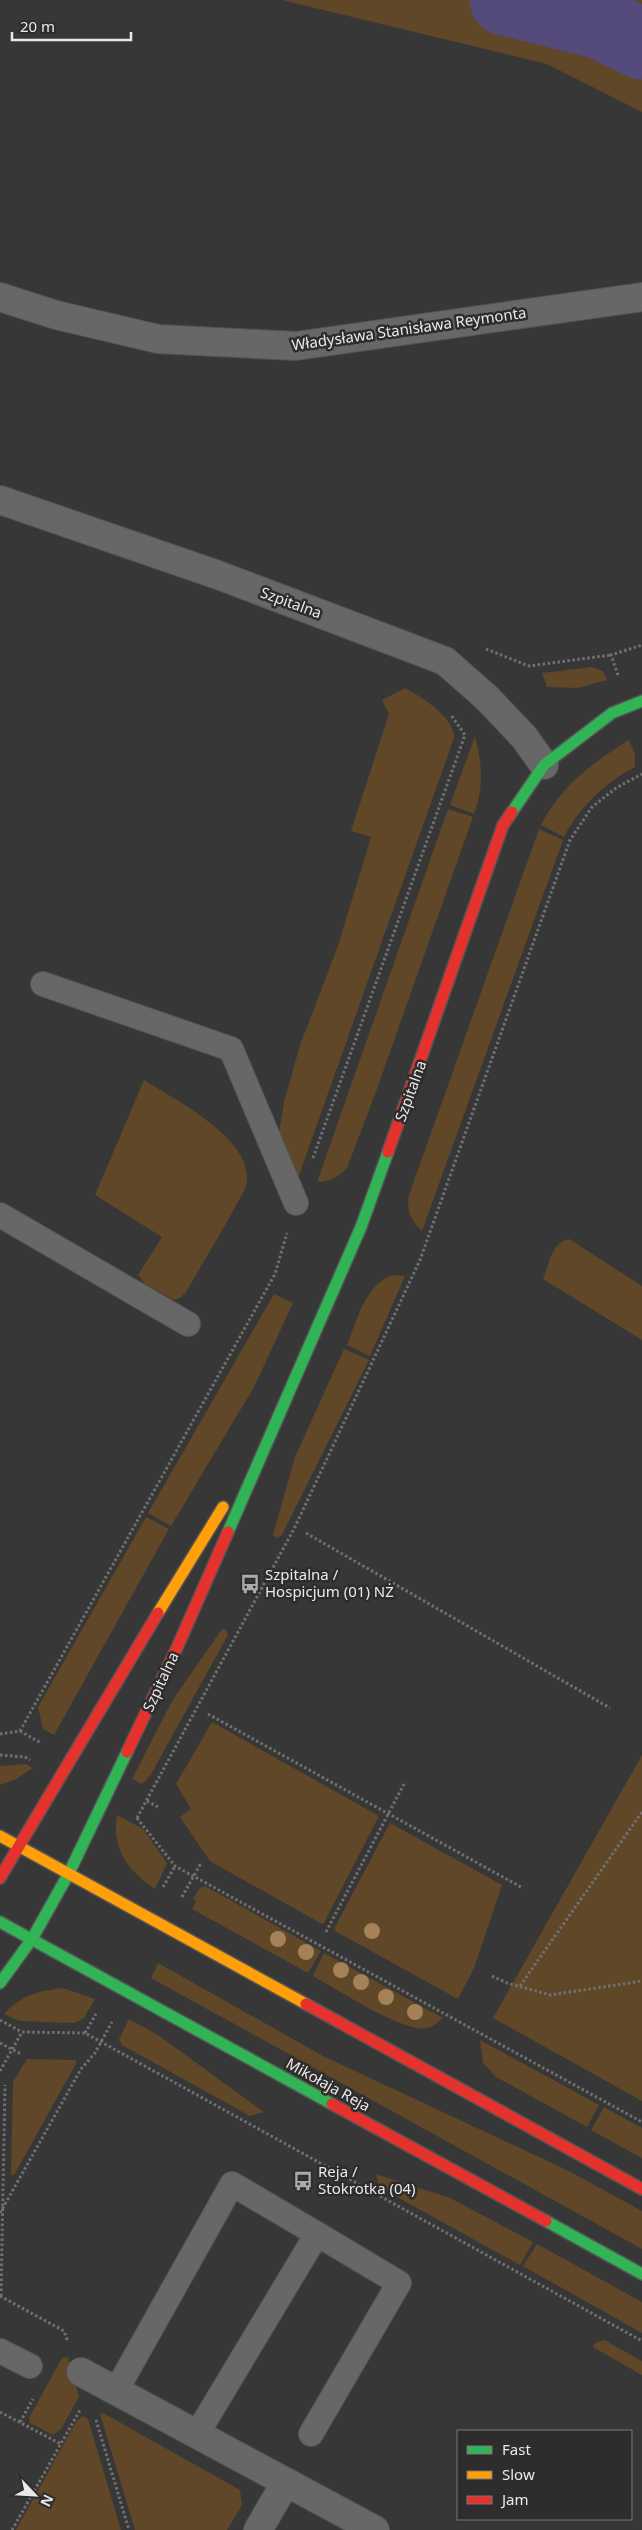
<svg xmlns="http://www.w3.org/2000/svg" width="642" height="2530" font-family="'Noto Sans',sans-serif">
  <rect width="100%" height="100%" fill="#383737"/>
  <g fill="#5f4728">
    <polygon points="282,0 642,0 642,112 547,64"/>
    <polygon points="592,667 603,671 607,680 578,688 547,687 542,673"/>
    <path d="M405 688C421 697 455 717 454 738L298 1178 279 1133 284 1102 300 1045 338 946 371 837 351 831 389 714 382 700Z"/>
    <path d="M475 736C482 763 484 787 474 814L450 805Z"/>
    <path d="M629 740 635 754V767C605 783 580 806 564 837L541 825C561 786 592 763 629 740Z"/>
    <path d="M448 809 473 817 378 1086 347 1168C337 1178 331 1181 317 1182Z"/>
    <path d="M539 829 563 840 422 1231C411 1221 406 1210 409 1195Z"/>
    <path d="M144 1080C174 1099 257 1141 246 1185 244 1193 238 1201 234 1209 219 1237 202 1264 186 1292L180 1298 174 1300 145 1284 138 1275 162 1237 95 1195Z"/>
    <path d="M569 1239 642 1286V1340L543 1279C549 1264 552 1242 569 1239Z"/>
    <path d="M392 1275 405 1276 370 1356 347 1345C357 1321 365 1285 392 1275Z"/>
    <polygon points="274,1294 293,1303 254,1387 171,1526 148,1513"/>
    <polygon points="344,1349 369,1360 282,1535 277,1538 273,1535 295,1457"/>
    <polygon points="146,1517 169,1529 54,1735 43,1729 38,1707"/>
    <polygon points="222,1629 225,1629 228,1635 150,1776 142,1784 132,1779 172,1701"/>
    <polygon points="212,1722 379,1816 324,1923 322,1924 210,1861 180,1817 191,1809 176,1784"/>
    <polygon points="642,1755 642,2101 493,2018"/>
    <polygon points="25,1764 33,1768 16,1779 0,1785 0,1766"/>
    <path d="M117 1815 143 1829 167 1863 155 1889C128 1871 111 1848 117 1815Z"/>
    <polygon points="390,1823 502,1885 474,1968 458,1999 335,1931 335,1927"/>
    <polygon points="205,1886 321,1951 308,1973 192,1909 196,1901 193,1899 200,1888"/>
    <path d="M324 1953 443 2018C438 2022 433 2027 427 2028 405 2034 335 1988 313 1976Z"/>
    <polygon points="158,1963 323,2056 569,2171 642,2211 642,2249 151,1978"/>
    <path d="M63 1988 95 1999 84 2018 74 2023 19 2021 4 2014C21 1995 38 1991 63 1988Z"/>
    <polygon points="129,2019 158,2035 264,2112 250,2116 122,2045 119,2039"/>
    <polygon points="480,2040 599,2105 587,2127 496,2077 483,2063"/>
    <polygon points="27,2059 75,2060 77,2062 14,2175 11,2175 13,2082"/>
    <polygon points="604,2107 642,2128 642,2158 591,2130"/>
    <polygon points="376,2174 450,2198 533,2242 520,2265 379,2187"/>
    <polygon points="537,2244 642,2302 642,2333 523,2266"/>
    <polygon points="604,2340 642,2361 642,2375 593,2347 595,2343"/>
    <polygon points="68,2357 79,2397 61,2429 53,2435 30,2423 29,2418 62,2358"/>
    <polygon points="103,2413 240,2490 242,2505 227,2530 135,2530 100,2414"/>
    <polygon points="83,2416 88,2419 121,2530 16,2530 76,2422"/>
  </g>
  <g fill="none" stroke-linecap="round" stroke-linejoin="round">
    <polyline stroke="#554a7c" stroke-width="71" points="505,0 601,24 642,44"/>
    <defs>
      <g id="lane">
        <polyline points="43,984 231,1049 296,1203"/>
        <polyline points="0,1215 188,1324"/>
        <polyline points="0,2351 30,2366"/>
        <polyline points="116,2391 232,2184 317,2234"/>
        <polyline points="197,2434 317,2234 399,2283 311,2434"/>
      </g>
      <g id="street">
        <polyline points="0,297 56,315 158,339 296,346 642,297"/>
        <polyline points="0,500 218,575 445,661 487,698 524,737 544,765"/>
        <polyline points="81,2372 375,2530"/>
        <polyline points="258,2530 286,2482"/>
      </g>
      <g id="fast">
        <polyline points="512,812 544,765 612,713 642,701"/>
        <polyline points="228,1532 361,1227 388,1152"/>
        <polyline points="0,1922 332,2104"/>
        <polyline points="0,1983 32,1939 69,1873 127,1752"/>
        <polyline points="546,2221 642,2274"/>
      </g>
      <g id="slow">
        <polyline points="158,1613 223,1507"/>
        <polyline points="0,1836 306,2004"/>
      </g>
      <g id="jam">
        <polyline points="388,1152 503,825 512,812"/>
        <polyline points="127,1752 176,1650 228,1532"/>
        <polyline points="0,1878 158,1613"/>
        <polyline points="306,2004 642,2189"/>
        <polyline points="332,2104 546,2221"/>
      </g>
    </defs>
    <use href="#lane" stroke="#545353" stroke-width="26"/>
    <use href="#street" stroke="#545353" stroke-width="30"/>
    <use href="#fast" stroke="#545353" stroke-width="14"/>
    <use href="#slow" stroke="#545353" stroke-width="14"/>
    <use href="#jam" stroke="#545353" stroke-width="14"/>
    <g stroke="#717071" stroke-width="3" stroke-dasharray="2.5 2.5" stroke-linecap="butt">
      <polyline points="486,649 529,666 611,655"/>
      <polyline points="618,675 611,655 642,645"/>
      <polyline points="313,1158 465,735 451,715"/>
      <polyline points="306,1533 610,1708"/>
      <polyline points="208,1714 521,1887"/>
      <polyline points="20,1731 41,1743"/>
      <polyline points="0,1734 20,1731 275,1274 287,1233"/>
      <polyline points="0,1755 25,1757 30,1760"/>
      <polyline points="147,1801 160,1808"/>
      <polyline points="137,1818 295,1527 420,1260 570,840 592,807 616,788 642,774"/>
      <polyline points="137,1818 175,1866 642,2122"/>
      <polyline points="163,1887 175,1866"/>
      <polyline points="182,1897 201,1863"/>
      <polyline points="326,1932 404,1784"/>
      <polyline points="492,1976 507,1983 550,1995 642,1981"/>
      <polyline points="520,1986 642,1812"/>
      <polyline points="0,2020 22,2032"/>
      <polyline points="85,2033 96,2014"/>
      <polyline points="0,2043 21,2054"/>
      <polyline points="0,2071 22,2032 85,2033 642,2341"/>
      <polyline points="0,2213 81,2069 95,2053 112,2022"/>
      <polyline points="0,2296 64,2331 68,2342"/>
      <polyline points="1,2296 5,2085"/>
      <polyline points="0,2412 61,2444"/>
      <polyline points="96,2420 129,2530"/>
      <polyline points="20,2422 33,2399"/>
      <polyline points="12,2530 80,2410"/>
    </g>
    <use href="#lane" stroke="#686767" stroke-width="24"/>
    <use href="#street" stroke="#686767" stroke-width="28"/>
    <use href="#fast" stroke="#30b455" stroke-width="11"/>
    <use href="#slow" stroke="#ff9f0a" stroke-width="11"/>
    <use href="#jam" stroke="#e5322d" stroke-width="11"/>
  </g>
  <g fill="#a48156">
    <circle cx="372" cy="1931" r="8"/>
    <circle cx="278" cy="1939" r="8"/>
    <circle cx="306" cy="1952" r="8"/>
    <circle cx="341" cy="1970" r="8"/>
    <circle cx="361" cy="1982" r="8"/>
    <circle cx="386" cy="1997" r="8"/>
    <circle cx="415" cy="2012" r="8"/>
  </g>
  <defs>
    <symbol id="bus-bare" viewBox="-9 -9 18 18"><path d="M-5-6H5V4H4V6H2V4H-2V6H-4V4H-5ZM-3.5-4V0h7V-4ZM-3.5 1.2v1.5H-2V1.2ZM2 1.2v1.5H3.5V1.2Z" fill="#acaaab" stroke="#2f2c2d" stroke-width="2.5" paint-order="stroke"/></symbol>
  </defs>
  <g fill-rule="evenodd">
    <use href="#bus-bare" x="236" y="1570" width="28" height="28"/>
    <use href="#bus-bare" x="289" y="2167" width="28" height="28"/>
  </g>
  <g text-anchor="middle" stroke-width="5" stroke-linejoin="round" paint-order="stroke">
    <g font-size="15" fill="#eae8e9" stroke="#2f2c2d">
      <text transform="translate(409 329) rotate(-8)" y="5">Władysława Stanisława Reymonta</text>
      <text transform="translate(291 603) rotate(20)" y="5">Szpitalna</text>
      <text transform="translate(411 1091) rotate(-70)" y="5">Szpitalna</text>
      <text transform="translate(161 1682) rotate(-65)" y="5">Szpitalna</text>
      <text transform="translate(328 2085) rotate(29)" y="5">Mikołaja Reja</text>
    </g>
    <g font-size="15" fill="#eae8e9" stroke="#2f2c2d" text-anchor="start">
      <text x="265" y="1580">Szpitalna /<tspan x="265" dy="17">Hospicjum (01) NŻ</tspan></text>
      <text x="318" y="2177">Reja /<tspan x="318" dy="17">Stokrotka (04)</tspan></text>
    </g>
  </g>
  <rect x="457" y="2430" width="175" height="90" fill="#2f2c2d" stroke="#7a7778"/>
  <rect x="467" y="2446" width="25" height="8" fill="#30b455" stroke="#7a7778"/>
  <text x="502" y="2455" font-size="15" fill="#eae8e9">Fast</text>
  <rect x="467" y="2471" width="25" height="8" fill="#ff9f0a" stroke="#7a7778"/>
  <text x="502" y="2480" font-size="15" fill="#eae8e9">Slow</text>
  <rect x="467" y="2496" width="25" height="8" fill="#e5322d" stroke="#7a7778"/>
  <text x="502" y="2505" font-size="15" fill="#eae8e9">Jam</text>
  <g transform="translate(35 2495) rotate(115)" stroke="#2f2c2d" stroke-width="4" paint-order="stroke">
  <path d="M0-4L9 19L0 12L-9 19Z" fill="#eae8e9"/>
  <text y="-8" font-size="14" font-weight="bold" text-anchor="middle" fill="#eae8e9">N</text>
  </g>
  <path d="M12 32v8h119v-8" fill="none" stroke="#eae8e9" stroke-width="2.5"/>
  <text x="20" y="32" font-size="15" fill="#eae8e9" stroke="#2f2c2d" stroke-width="4" paint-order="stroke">20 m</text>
</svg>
